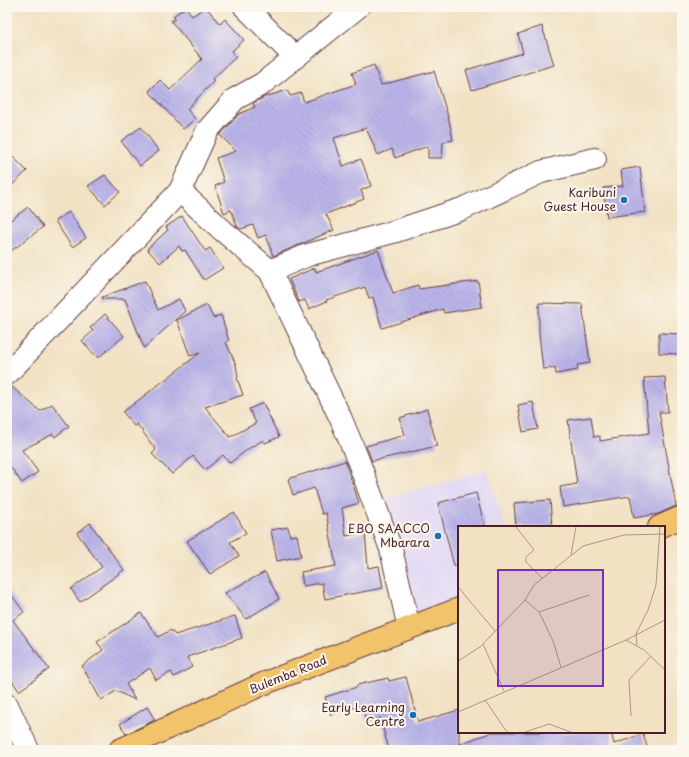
<svg xmlns="http://www.w3.org/2000/svg" width="689" height="757" font-family="'Playpen Sans',sans-serif">
  <defs>
    <pattern id="building-back-hatch" width="6" height="6" patternUnits="userSpaceOnUse"><rect width="6" height="6" fill="#bab4e9"/><path d="M-1 5l2 2M0 0l6 6M5-1l2 2" fill="none" stroke="#a19ac8"/></pattern>
  </defs>
  <rect width="100%" height="100%" fill="#fbf7ec"/>
  <filter id="ink" filterUnits="userSpaceOnUse"><feTurbulence type="fractalNoise" baseFrequency=".025" numOctaves="2"/><feDisplacementMap in="SourceGraphic" scale="8" xChannelSelector="R" yChannelSelector="G"/><feConvolveMatrix kernelMatrix="1 2 1 2 8 2 1 2 1" color-interpolation-filters="sRGB"/></filter>
  <filter id="wash" filterUnits="userSpaceOnUse"><feTurbulence type="fractalNoise" baseFrequency=".012" numOctaves="4" result="noise"/><feDisplacementMap in="SourceGraphic" scale="16" xChannelSelector="R" yChannelSelector="G"/><feGaussianBlur stdDeviation="0.9" result="paint"/><feColorMatrix in="noise" values="0 0 0 0 0 0 0 0 0 0 0 0 0 0 0 0 0 1.4 0 .05"/><feComposite in="paint" operator="in"/></filter>
  <g filter="url(#wash)">
    <rect width="100%" height="100%" fill="#f1e2c4"/>
    <polygon fill="#dfd5f5" points="487,470 505,527 459,527 459,602 400,627 366,504"/>
    <g id="blocks">
      <g fill="url(#building-back-hatch)">
        <polygon points="186,7 192,16 206,7 220,24 225,19 244,40 232,51 236,57 212,79 214,81 187,109 195,119 183,129 149,91 160,80 170,90 202,59 171,21 175,19 173,16"/>
        <polygon points="542,26 554,65 472,90 466,70 523,53 518,34"/>
        <polygon points="374,65 381,85 434,71 449,120 453,140 443,142 442,158 428,158 428,146 395,158 392,149 378,155 366,128 334,138 343,166 361,159 371,186 361,190 364,199 326,214 334,230 273,256 266,235 258,238 253,225 241,229 237,226 231,210 224,213 215,186 224,182 216,158 236,151 220,135 239,114 255,107 253,103 265,97 287,90 290,96 301,93 304,102 356,84 352,73"/>
        <polygon points="141,127 159,151 140,166 121,141"/>
        <polygon points="7,151 27,171 7,190"/>
        <polygon points="640,167 645,212 607,217 603,188 623,186 621,170"/>
        <polygon points="105,175 120,192 105,205 88,186"/>
        <polygon points="28,207 43,227 7,254 7,223"/>
        <polygon points="69,212 86,238 72,247 55,221"/>
        <polygon points="182,216 205,251 210,248 223,268 204,280 185,250 182,251 179,246 160,263 147,249 168,230 166,227"/>
        <polygon points="378,250 393,293 418,285 419,289 478,281 482,307 444,313 443,309 382,328 373,297 369,298 365,287 326,300 327,301 309,309 305,300 299,302 289,279 315,268 316,272"/>
        <polygon points="145,281 158,310 179,299 185,311 144,348 125,299 102,299 102,297"/>
        <polygon points="539,303 582,304 590,363 577,365 578,370 556,374 555,368 543,369 539,334"/>
        <polygon points="207,305 213,318 221,315 229,341 226,342 236,365 238,377 237,378 243,395 205,407 230,437 256,423 249,409 263,403 279,437 265,443 263,440 248,449 230,463 223,455 205,470 193,456 172,474 152,454 156,450 137,424 134,426 123,412 200,353 190,356 177,320"/>
        <polygon points="105,314 124,336 98,358 82,341 93,331 90,328"/>
        <polygon points="659,333 680,334 679,354 659,353"/>
        <polygon points="665,377 668,412 659,412 676,506 658,514 634,518 630,496 563,507 560,487 577,484 568,420 591,417 594,437 600,436 600,441 649,433 644,378"/>
        <polygon points="7,386 11,386 40,411 52,404 69,426 55,437 53,434 22,450 38,472 22,483 7,462"/>
        <polygon points="533,402 538,429 523,432 518,405"/>
        <polygon points="427,409 437,446 372,461 366,446 405,435 400,418"/>
        <polygon points="345,461 359,503 342,508 346,536 365,532 368,568 379,566 383,588 325,599 322,583 303,586 301,572 336,566 326,513 322,514 314,488 293,495 288,479"/>
        <polygon points="476,493 485,527 459,527 459,566 454,566 438,503"/>
        <polygon points="550,500 552,527 516,527 514,503"/>
        <polygon points="234,512 246,533 230,542 239,556 210,574 187,541"/>
        <polygon points="90,523 124,570 80,602 71,589 102,567 77,533"/>
        <polygon points="288,527 290,536 297,535 301,556 277,561 271,530"/>
        <polygon points="265,572 279,599 246,619 225,593"/>
        <polygon points="7,589 24,612 13,620 49,669 19,691 7,673"/>
        <polygon points="141,613 158,637 171,630 175,635 235,616 242,638 187,657 192,667 174,677 171,672 156,680 150,668 126,684 135,700 116,691 101,700 82,666 103,650 97,642"/>
        <polygon points="406,677 418,722 459,710 459,744 493,732 611,732 614,744 643,734 648,750 389,750 380,718 366,721 362,705 331,715 325,697 357,687 357,685 388,678 389,681"/>
        <polygon points="147,707 155,720 126,734 120,724"/>
      </g>
    </g>
  </g>
  <g filter="url(#ink)">
    <use href="#blocks" fill-opacity="0" stroke="#633c42" stroke-width="1"/>
    <g fill="none" stroke-linecap="round" stroke-linejoin="round">
      <defs>
        <g id="minor">
          <polyline points="245,7 295,57"/>
          <polyline points="180,191 221,229 270,271 341,419 358,460 391,549 409,628"/>
          <polyline points="270,271 308,255 393,232 462,209 541,172 595,159"/>
          <polyline points="7,374 180,191 207,131 235,99 262,84 358,7"/>
          <polyline points="7,705 28,750"/>
        </g>
        <g id="major">
          <polyline points="659,527 682,517"/>
          <polyline points="120,750 265,683 459,609"/>
        </g>
      </defs>
      <use href="#minor" stroke="#633c42" stroke-width="24"/>
      <use href="#major" stroke="#633c42" stroke-width="24"/>
      <use href="#minor" stroke="#fff" stroke-width="22"/>
      <use href="#major" stroke="#f1c36a" stroke-width="22"/>
    </g>
  </g>
  <g fill="#1f6fb2" stroke="#fbf7ec" stroke-width="1.5">
    <circle cx="624" cy="200" r="4"/>
    <circle cx="438" cy="536" r="4"/>
    <circle cx="413" cy="715" r="4"/>
  </g>
  <g text-anchor="middle" stroke-width="4" stroke-linejoin="round" paint-order="stroke">
    <g font-size="12" fill="#4a1f2b" stroke="#fbf7ec" text-anchor="end">
      <text x="616" y="197">Karibuni<tspan x="616" dy="14">Guest House</tspan></text>
      <text x="430" y="533">EBO SAACCO<tspan x="430" dy="14">Mbarara</tspan></text>
      <text x="405" y="712">Early Learning<tspan x="405" dy="14">Centre</tspan></text>
    </g>
    <g font-size="12" fill="#4a1f2b" stroke="#fbf7ec">
      <text transform="translate(288 675) rotate(-22)" y="4">Bulemba Road</text>
    </g>
  </g>
  <g transform="translate(458 526)">
    <rect width="207" height="207" fill="#f1e2c4"/>
    <path fill="none" stroke="#ae9487" stroke-width="1" d="M58 1 76 24 68 31V36L85 53M113 29 118 1M0 61 37 105M67 74 81 86 95 115 103 141M81 86 131 69M168 114 186 124 207 144M25 118 46 165M179 119 178 108 190 84 198 59 202 1M0 135 22 121 67 74 76 59 125 20 166 9 207 8M27 174 49 206M0 186 168 114 207 94M173 190 171 154 193 130M67 206 91 198 113 206"/>
    <path fill="#7b2cbf" fill-opacity="0.15" stroke="#7b2cbf" stroke-width="2" d="M40 44H145V160H40Z"/>
    <rect width="207" height="207" fill="none" stroke="#4a1f2b" stroke-width="2"/>
  </g>
  <rect width="689" height="757" fill="none" stroke="#fbf7ec" stroke-width="24"/>
</svg>
